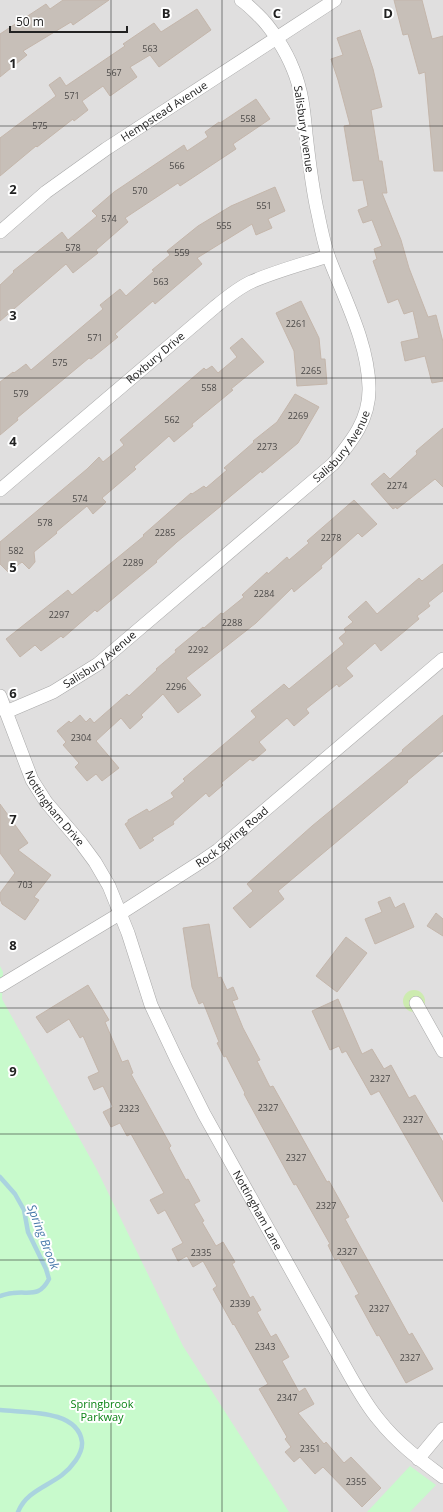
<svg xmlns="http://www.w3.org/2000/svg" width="443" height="1512" font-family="'Open Sans',sans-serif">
  <rect width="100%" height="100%" fill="#f2efe9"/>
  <rect fill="#e0dfdf" x="0" y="0" width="443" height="1512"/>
  <circle fill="#cdebb0" cx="414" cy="1001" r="11"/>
  <g fill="#c8facc">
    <polygon points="0,966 3,972 2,999 97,1170 183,1346 289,1512 0,1512"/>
    <polygon points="410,1466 436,1485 410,1512 367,1512"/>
  </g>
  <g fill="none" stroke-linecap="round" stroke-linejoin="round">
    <g stroke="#aad3df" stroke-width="4.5">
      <path d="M0 1177 15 1194 24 1210 28 1232 46 1269 49 1279C39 1298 30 1291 13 1293 9 1293 4 1295 0 1296"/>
      <path d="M0 1410C25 1413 78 1409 82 1442 83 1454 71 1468 62 1475 46 1487 26 1492 18 1512"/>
    </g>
  </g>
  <g fill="#c7bfb8" stroke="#c4b6ab">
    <polygon points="63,0 109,0 73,25 71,22 23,51 27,55 0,77 0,34 46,4 50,9"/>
    <polygon points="394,0 422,0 432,39 443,36 443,171 434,171 425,72 419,74 408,34 403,35"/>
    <polygon points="197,9 211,30 159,67 150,55 130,67 137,77 110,96 103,86 82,101 88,110 74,121 73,119 37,147 36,146 0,176 0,138 56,96 49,85 60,77 66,86 125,46 123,44 154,23 161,32"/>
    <polygon points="360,30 373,69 382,107 371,110 379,161 382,161 387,193 382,193 401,240 409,268 428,317 436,315 443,342 443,381 432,383 425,356 405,361 401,342 419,338 413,311 404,314 398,299 388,303 373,261 377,259 374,249 382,246 372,220 363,223 358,210 368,206 363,180 353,181 344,126 350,125 338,80 331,59 343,55 337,38"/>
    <polygon points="256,99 270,119 233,144 236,149 180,186 178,183 125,218 128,222 96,250 98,253 73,273 66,264 0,321 0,285 14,272 13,271 62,232 68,240 97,216 92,211 114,192 184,145 187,151 208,137 205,132 219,122 220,123"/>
    <polygon points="275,187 285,211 268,219 272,228 256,235 252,224 197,258 202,264 155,304 153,301 115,334 118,337 91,359 89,358 17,418 18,420 0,435 0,382 13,372 14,373 26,364 31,370 103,309 100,305 120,289 126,296 154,271 152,270 170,255 167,251 198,226 231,206"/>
    <polygon points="301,301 319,338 321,359 325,359 327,384 297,386 294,351 276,313"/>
    <polygon points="242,338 264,362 231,389 233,390 192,424 193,426 174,442 169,436 134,467 136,469 102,498 106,502 93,514 87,506 56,532 57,533 34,552 35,562 29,569 22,562 8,572 0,564 0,542 87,469 99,457 103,462 124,445 120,440 204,368 206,370 212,366 218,373 237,357 230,348"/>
    <polygon points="295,394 319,407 298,443 262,473 261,471 220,505 221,506 177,542 156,561 157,562 128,586 97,612 95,610 63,638 61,636 41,651 35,645 20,657 6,639 68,590 72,595 144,536 143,535 191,493 192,494 204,486 206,488 227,470 224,468 254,442 253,441 277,422"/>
    <polygon points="443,428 443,487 435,479 397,509 396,507 393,509 371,484 384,473 390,479 417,454 416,451"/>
    <polygon points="354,500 377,524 362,537 358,533 321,566 322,568 294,592 292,588 256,623 186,678 201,695 178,713 163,694 141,715 143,717 130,729 121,718 96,741 119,768 102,781 96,774 87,781 75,767 79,763 63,745 66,742 57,731 69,721 71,723 80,715 86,722 90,718 94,723 127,694 129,696 157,670 156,669 176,652 175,650 203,627 204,628 221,613 223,614 244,597 242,595 267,572 268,574 287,557 289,560 309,543 307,541"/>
    <polygon points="443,564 443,591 428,603 430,606 417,616 419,619 381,651 375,643 346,668 353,676 339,687 337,684 306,709 309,713 294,726 287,718 259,742 266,750 253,761 250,759 221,783 223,785 209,797 206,793 173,822 174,824 152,838 154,840 140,849 125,824 128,822 128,820 147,809 149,812 174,797 171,793 185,781 183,779 256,717 251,711 284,684 289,689 344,644 339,638 346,632 344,629 353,622 348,617 366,601 377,614 419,578 422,581"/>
    <polygon points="443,715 443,751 407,781 408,782 278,891 284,899 250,928 233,908 253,891 247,884 312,826 403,751 402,750"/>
    <polygon points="0,804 28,843 18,850 51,875 34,897 39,900 25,920 2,904 0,899 0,893 15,873 0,853"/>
    <polygon points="390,897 395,908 404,903 414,927 375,944 365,919 382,912 378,902"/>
    <polygon points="436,913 443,919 443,936 427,926"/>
    <polygon points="209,924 218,978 221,977 227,990 233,987 238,999 232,1001 243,1028 260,1060 257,1061 270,1087 273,1086 327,1182 329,1181 349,1217 345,1219 409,1335 412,1333 433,1369 406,1383 379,1335 377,1336 355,1296 359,1294 339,1258 335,1260 328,1245 330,1244 296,1184 294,1185 272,1145 244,1094 245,1093 226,1056 224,1057 217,1043 219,1042 203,1002 199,1004 192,987 183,928"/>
    <polygon points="346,937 367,953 337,992 316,976"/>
    <polygon points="88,985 109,1020 105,1022 122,1062 128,1060 133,1073 131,1074 171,1146 169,1148 186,1180 188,1179 200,1201 194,1204 204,1221 202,1222 216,1246 223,1242 235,1262 232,1264 250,1298 253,1296 261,1310 257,1312 271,1337 276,1334 289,1357 282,1361 299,1392 305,1388 314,1404 298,1413 324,1444 326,1442 344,1463 351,1457 381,1488 362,1507 323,1467 315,1474 300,1457 294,1462 285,1452 291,1447 285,1439 287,1437 259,1389 268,1384 234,1324 233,1325 213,1289 217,1286 203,1261 193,1267 187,1256 178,1261 172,1249 183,1243 165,1210 158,1214 150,1200 164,1193 131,1134 127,1136 120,1123 111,1127 103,1112 113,1107 103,1086 94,1090 88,1077 99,1072 83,1036 80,1038 69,1019 47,1033 36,1017"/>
    <polygon points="338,999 362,1054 372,1049 384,1069 391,1065 409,1098 415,1095 443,1142 443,1202 379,1091 371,1095 346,1051 342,1053 339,1046 330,1050 312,1011"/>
  </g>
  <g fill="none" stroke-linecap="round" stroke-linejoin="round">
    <defs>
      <g id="minor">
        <path id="s1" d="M0 232 46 192 106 149 335 0"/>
        <path id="s2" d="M0 490 215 307C226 298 238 288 251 282 276 271 303 264 328 256"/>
        <path id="s3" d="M0 696 32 780 46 802 81 843 95 862 109 886 128 933 151 1005 176 1058 204 1114 349 1374C358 1390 367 1406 379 1420 397 1443 420 1460 443 1477"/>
        <path id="s4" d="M6 712 53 692 98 664 333 464C352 441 370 419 369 387 368 343 345 300 329 258 324 244 321 229 318 214 312 188 309 161 306 134 304 112 302 90 293 69 286 51 271 27 257 14 252 9 247 4 241 0"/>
        <path id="s5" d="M0 986 121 913 199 863 218 850 443 659"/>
        <polyline points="416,1003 443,1051"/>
        <polyline points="418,1459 443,1429"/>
      </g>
    </defs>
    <use href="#minor" stroke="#a9a9a9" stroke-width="14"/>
    <use href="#minor" stroke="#fff" stroke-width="13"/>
  </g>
  <path fill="none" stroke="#222" stroke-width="1" stroke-opacity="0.55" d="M111 0V1512M222 0V1512M332 0V1512M0 126H443M0 252H443M0 378H443M0 504H443M0 630H443M0 756H443M0 882H443M0 1008H443M0 1134H443M0 1260H443M0 1386H443"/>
  <g text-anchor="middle" stroke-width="4" stroke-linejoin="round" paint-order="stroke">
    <g font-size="9" fill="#4b4948">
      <text x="150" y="52">563</text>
      <text x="114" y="76">567</text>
      <text x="72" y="99">571</text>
      <text x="248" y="122">558</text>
      <text x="40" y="129">575</text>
      <text x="177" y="169">566</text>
      <text x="140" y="194">570</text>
      <text x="264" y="209">551</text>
      <text x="109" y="222">574</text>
      <text x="224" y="229">555</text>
      <text x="73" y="251">578</text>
      <text x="182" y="256">559</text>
      <text x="161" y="285">563</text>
      <text x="296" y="327">2261</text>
      <text x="95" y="341">571</text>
      <text x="60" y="366">575</text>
      <text x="311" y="374">2265</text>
      <text x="209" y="391">558</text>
      <text x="21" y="397">579</text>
      <text x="298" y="419">2269</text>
      <text x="172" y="423">562</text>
      <text x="267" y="450">2273</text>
      <text x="397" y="489">2274</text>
      <text x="80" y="502">574</text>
      <text x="45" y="526">578</text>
      <text x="165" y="536">2285</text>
      <text x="331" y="541">2278</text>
      <text x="16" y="554">582</text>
      <text x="133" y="566">2289</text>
      <text x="264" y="597">2284</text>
      <text x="59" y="618">2297</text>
      <text x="232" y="626">2288</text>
      <text x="198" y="653">2292</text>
      <text x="176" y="690">2296</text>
      <text x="81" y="741">2304</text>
      <text x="25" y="888">703</text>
      <text x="380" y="1082">2327</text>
      <text x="268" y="1111">2327</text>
      <text x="129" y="1112">2323</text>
      <text x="413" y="1123">2327</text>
      <text x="296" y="1161">2327</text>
      <text x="326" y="1209">2327</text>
      <text x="347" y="1255">2327</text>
      <text x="201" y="1256">2335</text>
      <text x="240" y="1307">2339</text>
      <text x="379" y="1312">2327</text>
      <text x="265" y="1350">2343</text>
      <text x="410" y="1361">2327</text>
      <text x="287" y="1401">2347</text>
      <text x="310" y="1452">2351</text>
      <text x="356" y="1485">2355</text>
    </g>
    <g font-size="11" fill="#222" stroke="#fff">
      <text dy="4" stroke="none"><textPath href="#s1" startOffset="204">Hempstead Avenue</textPath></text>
      <text transform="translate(304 129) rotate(82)" y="4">Salisbury Avenue</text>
      <text dy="4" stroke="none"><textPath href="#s2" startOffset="204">Roxbury Drive</textPath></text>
      <text dy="4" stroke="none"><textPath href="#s4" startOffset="432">Salisbury Avenue</textPath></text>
      <text dy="4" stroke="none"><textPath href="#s4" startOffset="108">Salisbury Avenue</textPath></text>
      <text dy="4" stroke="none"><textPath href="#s3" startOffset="126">Nottingham Drive</textPath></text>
      <text dy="4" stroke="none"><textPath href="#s5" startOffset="276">Rock Spring Road</textPath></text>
      <text dy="4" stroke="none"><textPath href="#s3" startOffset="579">Nottingham Lane</textPath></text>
    </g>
    <g font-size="11" fill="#0c8416" stroke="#fff">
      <text x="102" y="1408">Springbrook<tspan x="102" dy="13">Parkway</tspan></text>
    </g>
    <g font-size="12" font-style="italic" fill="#4a7aab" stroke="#fff">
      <text transform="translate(43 1237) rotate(69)" y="4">Spring Brook</text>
    </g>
  </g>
  <g font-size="13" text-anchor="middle" font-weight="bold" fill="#222" stroke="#fff" stroke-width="4" stroke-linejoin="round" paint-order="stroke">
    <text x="166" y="18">B</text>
    <text x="277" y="18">C</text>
    <text x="388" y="18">D</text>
    <text x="13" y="68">1</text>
    <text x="13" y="194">2</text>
    <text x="13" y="320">3</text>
    <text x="13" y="446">4</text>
    <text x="13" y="572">5</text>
    <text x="13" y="698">6</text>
    <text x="13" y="824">7</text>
    <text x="13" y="950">8</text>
    <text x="13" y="1076">9</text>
  </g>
  <path d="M10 26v6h117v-6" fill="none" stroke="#222222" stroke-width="2"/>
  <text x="16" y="26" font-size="12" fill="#222222" stroke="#ffffff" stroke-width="3" paint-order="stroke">50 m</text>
</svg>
